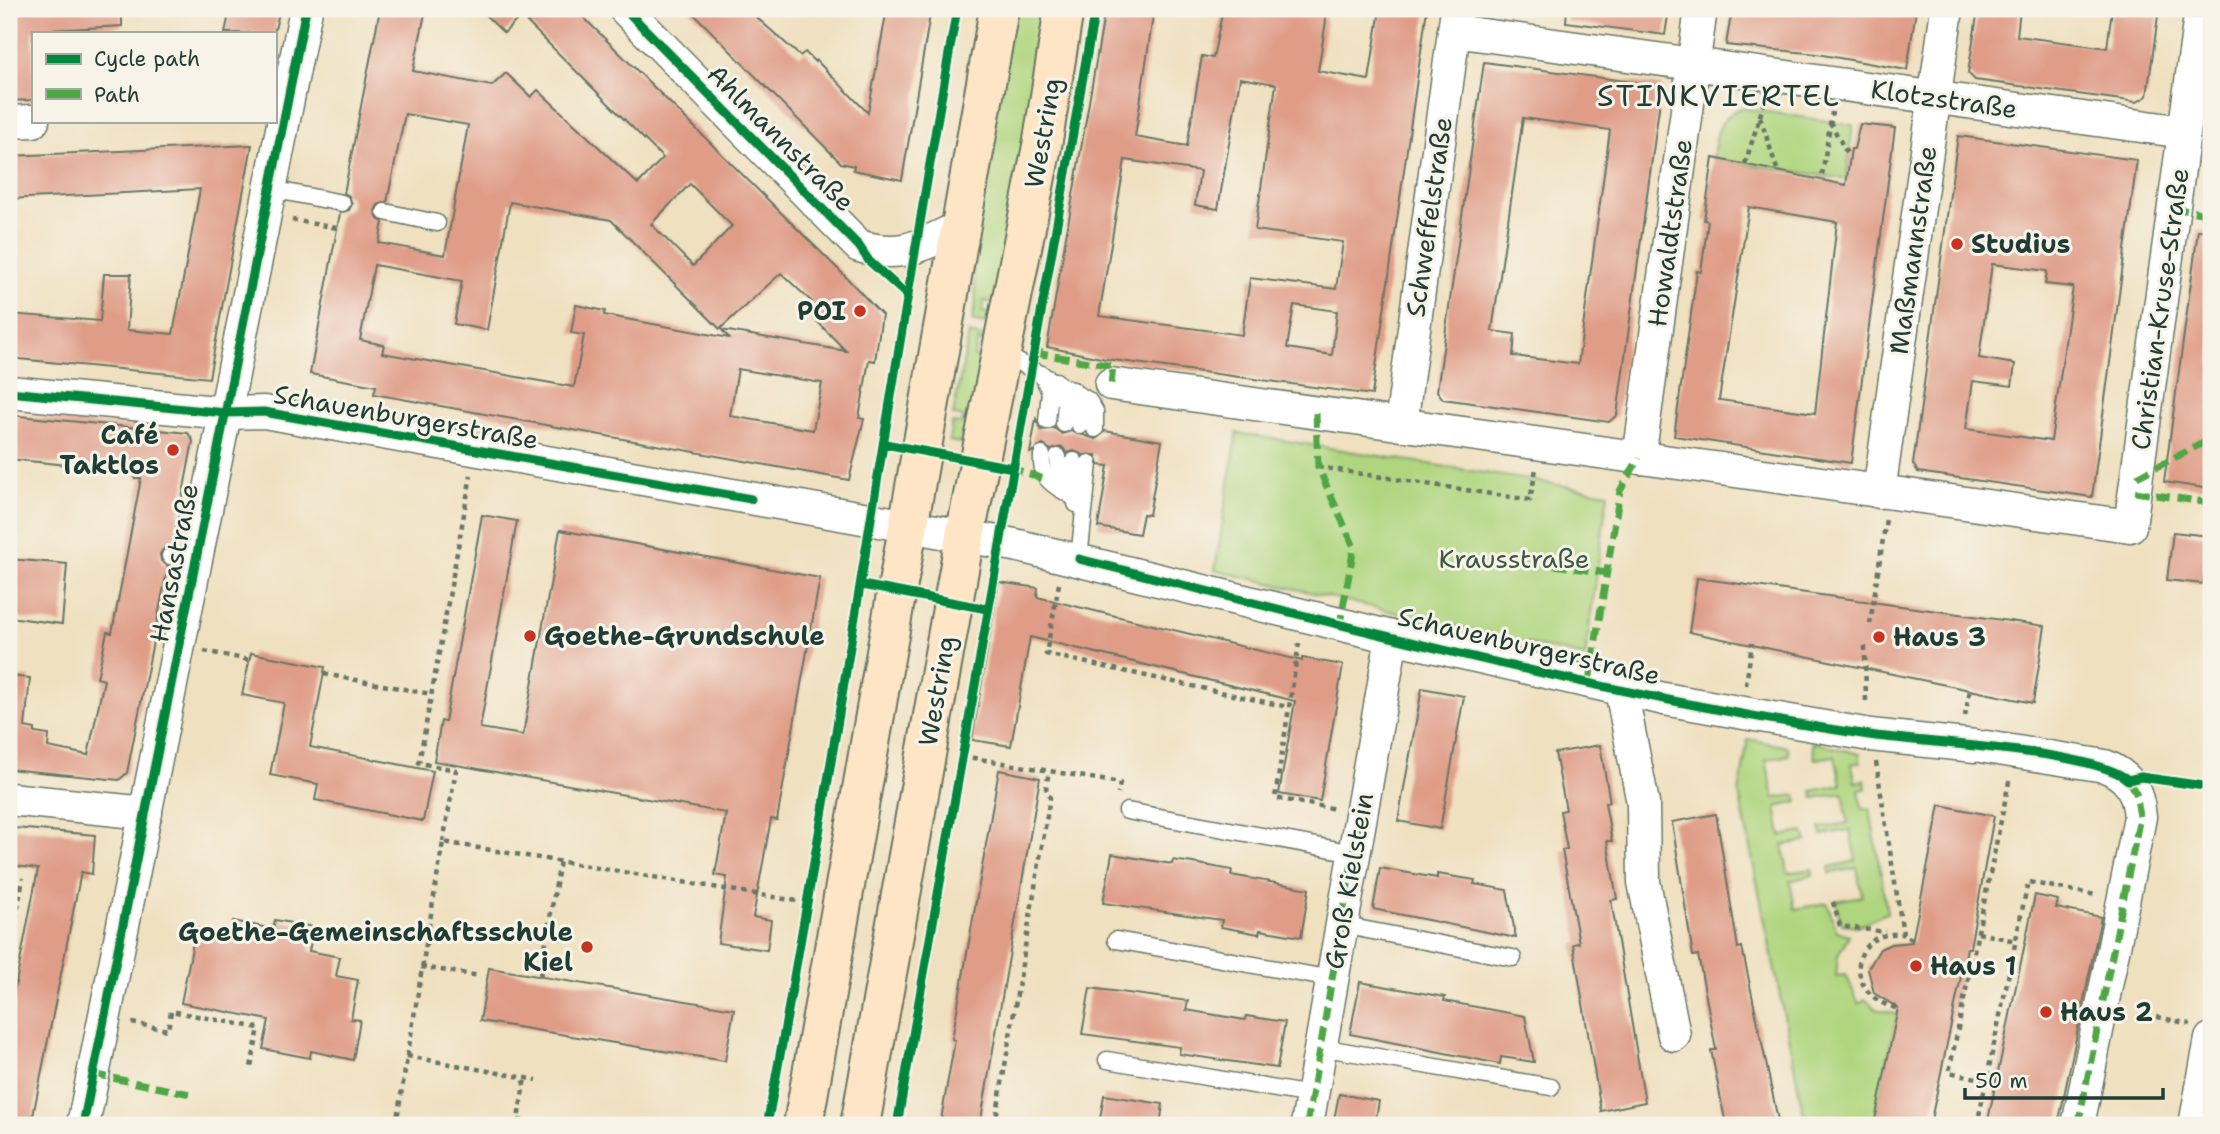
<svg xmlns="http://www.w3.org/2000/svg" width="2220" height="1134" font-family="'Shantell Sans',sans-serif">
  <rect width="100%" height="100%" fill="#f7f3e8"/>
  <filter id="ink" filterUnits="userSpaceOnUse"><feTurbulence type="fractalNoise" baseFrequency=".0143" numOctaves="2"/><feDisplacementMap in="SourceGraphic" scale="14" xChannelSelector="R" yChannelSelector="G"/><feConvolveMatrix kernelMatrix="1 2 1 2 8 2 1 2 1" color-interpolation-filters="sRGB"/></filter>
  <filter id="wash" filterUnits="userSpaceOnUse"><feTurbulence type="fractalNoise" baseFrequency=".00686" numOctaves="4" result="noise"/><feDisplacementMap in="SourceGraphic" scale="28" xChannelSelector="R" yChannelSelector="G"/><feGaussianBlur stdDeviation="1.57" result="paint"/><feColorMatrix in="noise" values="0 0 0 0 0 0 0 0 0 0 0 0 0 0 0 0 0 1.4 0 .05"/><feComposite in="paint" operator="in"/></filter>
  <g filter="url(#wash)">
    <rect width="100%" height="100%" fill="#efe0c0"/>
    <g fill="#afd57e" stroke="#678959" stroke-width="2">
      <polygon points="1014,9 1050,9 998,303 984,301 982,312 996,315 994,326 972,321 976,302 972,249"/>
      <path d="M1741 108 1853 125 1846 179 1713 159C1716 136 1717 118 1741 108Z"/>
      <polygon points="969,334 991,339 990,343 978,341 974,357 987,360 970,445 949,441 952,423 962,424 963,417 953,415"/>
      <polygon points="1237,433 1608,493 1585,657 1215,570"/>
      <polygon points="1748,739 1788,747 1789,755 1766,760 1774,798 1796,795 1798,802 1776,807 1781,836 1804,832 1807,841 1783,845 1788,873 1812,869 1813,875 1790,881 1795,909 1827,903 1837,931 1849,935 1838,955 1836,976 1846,975 1859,1004 1865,999 1876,1009 1897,1014 1874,1125 1806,1125 1739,793"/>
      <polygon points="1812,742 1860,754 1860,762 1852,764 1855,782 1865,780 1866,789 1859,790 1862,809 1870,808 1887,913 1857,926 1842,924 1835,901 1862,896 1857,868 1830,873 1829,867 1856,861 1850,830 1822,835 1820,828 1848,823 1843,793 1814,798 1812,791 1841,785 1835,756 1815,759"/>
    </g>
    <g id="blocks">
      <g fill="#df9c87" fill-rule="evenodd">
        <polygon points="9,9 122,9 122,26 33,31 33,100 9,101"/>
        <polygon points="230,9 280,9 274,33 225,33"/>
        <path d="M380 9H426L413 71 492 86 506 73 531 97 538 90 638 184 663 158 521 16 504 33 479 9H575L843 274 882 315 875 361 869 360 859 418 864 419 849 480 374 394 376 386 310 374 340 213 349 210 352 204 349 196 344 193ZM405 114 468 125 445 255 379 243 383 222 378 219 375 211 378 205 387 202ZM690 184 732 226 693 266 651 224ZM510 202 611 220 720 329 781 273 812 302 805 309 846 351 722 330 729 338 604 315 605 311 576 305 571 333 584 335 574 387 382 353 384 345 360 340 374 265 462 281 454 324 487 330ZM738 369 822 383 813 430 730 416Z"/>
        <polygon points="689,9 747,9 800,56 805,52 815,62 816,60 868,113 887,9 931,9 902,180 853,170 854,166 841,163"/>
        <path d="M1105 9H1154L1135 137 1187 146 1202 56 1213 58 1223 9H1324L1326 21 1318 71 1369 80 1380 9H1427L1372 395 1106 359 1047 347ZM1240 78 1276 84 1255 230 1343 242 1336 289 1250 278 1242 335 1099 316 1125 160 1200 171 1195 205 1218 209ZM1294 305 1337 311 1332 355 1287 348Z"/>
        <polygon points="1567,9 1669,9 1665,35 1566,22"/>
        <polygon points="1732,9 1781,9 1818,14 1818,9 1912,9 1916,10 1907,70 1817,54 1726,45"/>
        <polygon points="1978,9 2020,9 2017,36 2107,48 2112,9 2159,9 2147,96 2137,102 1975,80 1968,73"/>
        <path d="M1484 62 1662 86 1617 415 1609 422 1443 399 1437 391ZM1523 118 1610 130 1578 364 1513 356 1515 334 1492 331Z"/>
        <path d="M1860 124 1895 128 1851 463 1674 436 1697 271 1701 272 1708 221 1704 220 1713 158 1846 185 1851 149H1854ZM1749 207 1837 222 1815 413 1719 400Z"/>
        <path d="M1958 136 2137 160 2092 497 1918 472 1913 464ZM1992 264 2047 271 2045 284 2073 287 2051 441 1966 429 1973 381 2012 386 2015 364 1979 358Z"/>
        <polygon points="252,145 209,378 9,358 9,314 100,321 104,274 131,274 127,330 173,334 200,189 9,199 9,156"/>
        <polygon points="2198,230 2211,231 2211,489 2164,482"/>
        <polygon points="9,415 188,433 193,441 173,546 165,547 160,554 161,561 168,566 127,773 119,780 9,769 9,676 30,678 25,727 35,729 35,733 49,735 48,747 88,755 104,680 97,678 107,632 112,633 141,478 135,478 136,472 9,459"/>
        <polygon points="1036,419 1041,430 1054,428 1062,434 1071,431 1096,439 1105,431 1162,441 1149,515 1143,514 1139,534 1098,527 1108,466 1099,465 1096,455 1083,455 1074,451 1067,453 1062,447 1051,450 1043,445 1030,453"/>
        <polygon points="482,515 517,521 480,728 523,735 560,530 820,578 777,820 771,819 753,917 771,920 767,950 718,943 727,877 715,875 726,813 434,761 441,721 445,722"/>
        <polygon points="2173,532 2209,536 2207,553 2211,554 2211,576 2204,576 2203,584 2167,580"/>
        <polygon points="9,559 67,564 62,624 9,617"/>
        <polygon points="1697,578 2045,626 2033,703 1689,632"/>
        <polygon points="999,582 1038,588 1037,597 1302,661 1302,658 1343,665 1320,801 1279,794 1295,701 1030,637 1011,746 972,740"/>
        <polygon points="251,653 325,667 310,747 433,771 423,821 315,800 318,784 270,775 284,703 242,695"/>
        <polygon points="1422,688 1464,696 1440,829 1398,821"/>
        <polygon points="1600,745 1610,802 1605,803 1612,841 1607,841 1617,899 1611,900 1645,1102 1601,1111 1573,944 1579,943 1562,850 1567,849 1560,811 1566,810 1555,753"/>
        <polygon points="999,770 1040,778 980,1125 940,1125 955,1040 952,1039"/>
        <polygon points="1940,805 1994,816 1970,948 1967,948 1930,1125 1874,1125 1898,1008 1874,993 1868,969 1880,949 1891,944 1912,942"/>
        <polygon points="1716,814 1738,948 1742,947 1779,1125 1726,1125 1711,1050 1716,1050 1698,955 1693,956 1672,822"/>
        <polygon points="15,828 95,835 92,874 81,872 32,1121 9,1117 9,1019 38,869 9,865 9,839 14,840"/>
        <polygon points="1112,854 1172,864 1173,860 1193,863 1232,870 1231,875 1309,889 1301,937 1260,930 1259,934 1221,927 1222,920 1103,903"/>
        <polygon points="1380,868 1437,878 1437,874 1475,880 1474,884 1507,890 1516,938 1373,909"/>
        <polygon points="2035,895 2058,900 2056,908 2101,917 2058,1125 1987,1125"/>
        <polygon points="275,920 314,927 309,951 340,957 336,976 358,980 351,1019 360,1020 353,1060 311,1051 310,1058 263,1049 269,1020 181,1003 196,928 230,935 233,921 273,929"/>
        <polygon points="489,968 734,1009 725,1061 480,1021"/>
        <polygon points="1360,982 1445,997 1444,1001 1525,1016 1534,1062 1501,1057 1500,1064 1350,1034"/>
        <polygon points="1090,988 1188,1001 1186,1010 1245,1020 1246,1016 1285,1022 1277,1068 1179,1054 1180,1047 1082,1034"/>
        <polygon points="1339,1094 1379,1101 1375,1125 1333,1125"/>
        <polygon points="1104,1095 1163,1104 1160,1125 1099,1125"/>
      </g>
    </g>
  </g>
  <g filter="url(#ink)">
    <use href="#blocks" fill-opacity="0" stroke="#687665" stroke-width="2"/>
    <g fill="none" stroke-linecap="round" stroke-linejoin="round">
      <defs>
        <g id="service">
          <polyline points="271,189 342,203"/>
          <polyline points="385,212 437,223"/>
          <polyline points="1000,352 1088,400 1095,411 1095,429"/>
          <polyline points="1042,374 1050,392 1047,421"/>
          <polyline points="1056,381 1066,404 1064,424"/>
          <polyline points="1073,390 1080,409 1080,426"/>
          <path d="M1042 455C1040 482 1054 484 1074 498"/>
          <polyline points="1058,457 1060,478 1071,493"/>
          <polyline points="1074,461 1076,504"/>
          <polyline points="170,556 197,559"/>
          <polyline points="1079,559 1089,463"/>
          <polyline points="1127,811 1354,853"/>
          <polyline points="1341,925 1513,958"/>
          <polyline points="1116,940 1332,979"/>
          <polyline points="1320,1047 1551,1087"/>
          <polyline points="1107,1060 1311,1095"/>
        </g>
        <g id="minor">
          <path d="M625 9 859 246C903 259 921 245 960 227"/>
          <polyline points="1454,31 2184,132"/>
          <polyline points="9,122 33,121"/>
          <polyline points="1111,384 2130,526 2201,9"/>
          <polyline points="9,392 226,413 264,412 1015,545 1392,637 1664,699 1870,735 1975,746"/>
          <polyline points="1401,425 1457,9"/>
          <polyline points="1639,458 1701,9"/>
          <polyline points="1879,492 1947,9"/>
          <polyline points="1621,690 1643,803 1644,882 1674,1035"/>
          <path d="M1986 747 2105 766C2130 776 2138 792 2140 817L2078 1125"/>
          <polyline points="9,799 146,813"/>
          <polyline points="83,1125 306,9"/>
          <polyline points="1307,1125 1392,637"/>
          <polyline points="2195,1125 2211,1039"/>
        </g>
        <g id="secondary">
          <polyline points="803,1125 999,9"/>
          <polyline points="860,1125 965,536 1042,146 1064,9"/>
        </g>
      </defs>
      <use href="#service" stroke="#687665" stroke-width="19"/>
      <use href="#minor" stroke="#687665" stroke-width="35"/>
      <use href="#secondary" stroke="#687665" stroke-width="42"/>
      <g stroke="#687665" stroke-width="4.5" stroke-dasharray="5 5" stroke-linecap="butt">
        <polyline points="1760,117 1777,169"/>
        <polyline points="1830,122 1849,157"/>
        <polyline points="1745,164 1764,103"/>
        <polyline points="1822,175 1832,112"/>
        <polyline points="292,220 337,228"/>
        <polyline points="1318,467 1530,500 1536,469"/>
        <polyline points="1059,584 1046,654 1288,707"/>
        <polyline points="1870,624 1886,519"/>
        <polyline points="1299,643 1275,798 1336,809"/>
        <polyline points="1865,646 1866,705"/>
        <polyline points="204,651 249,660"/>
        <polyline points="324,674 431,694"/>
        <polyline points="1746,685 1752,643"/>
        <polyline points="1965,716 1970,690"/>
        <polyline points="962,756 1120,783 1118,794"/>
        <polyline points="1876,762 1903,934 1912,939"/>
        <polyline points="443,842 456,770 419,763 471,475"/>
        <polyline points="1833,902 1840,926 1885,932"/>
        <polyline points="1978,933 2016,941"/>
        <polyline points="9,958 23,878"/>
        <polyline points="421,967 480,976"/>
        <polyline points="540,976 560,861"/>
        <path d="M1896 1008C1843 995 1848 929 1903 934"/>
        <polyline points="2157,1017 2190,1024"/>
        <polyline points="132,1023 168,1030 171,1011 259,1028 251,1067"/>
        <polyline points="407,1056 537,1080"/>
        <polyline points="1986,1080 1949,1072 2010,777"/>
        <polyline points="518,1120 544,1125"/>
        <polyline points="393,1125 406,1125"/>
        <polyline points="396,1125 443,842 809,903"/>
        <polyline points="517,1125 525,1078"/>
        <polyline points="995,1125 1050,798 1046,788 1049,771"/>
        <polyline points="1977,1125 2028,882 2096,895"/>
      </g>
      <use href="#service" stroke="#fff" stroke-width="16"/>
      <use href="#minor" stroke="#fff" stroke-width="32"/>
      <use href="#secondary" stroke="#fee5c5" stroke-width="38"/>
      <g stroke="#4fa644" stroke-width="7" stroke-dasharray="14 7" stroke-linecap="butt">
        <polyline points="2173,208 2201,213 2211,224"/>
        <polyline points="1037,348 1041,354 1113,366 1111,384"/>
        <polyline points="1316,413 1318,467 1354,547 1340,624"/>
        <polyline points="1009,467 1047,480"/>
        <polyline points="2137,477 2211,439"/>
        <polyline points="2135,492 2211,503"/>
        <polyline points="1554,565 1607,573"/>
        <polyline points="1589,682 1620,491 1639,458"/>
        <polyline points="93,1074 195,1095"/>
        <polyline points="1307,1125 1359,821"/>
        <polyline points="2078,1125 2140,817 2136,793 2126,778"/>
      </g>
      <defs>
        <g id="cycleway">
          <polyline points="625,9 859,246 869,261 908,296"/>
          <polyline points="9,392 226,413 264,412 751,499"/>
          <polyline points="885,444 1013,468"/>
          <path d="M1079 559C1341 624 1602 696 1869 735 1923 743 2093 750 2128 780L2141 777 2211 787"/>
          <polyline points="862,585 987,609"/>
          <polyline points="83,1125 306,9"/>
          <path d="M767 1125C837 754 890 380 957 9"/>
          <polyline points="897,1125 1095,9"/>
        </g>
      </defs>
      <use href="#cycleway" stroke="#f7f3e8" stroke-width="13"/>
      <use href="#cycleway" stroke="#00873e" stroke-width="9"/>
    </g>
  </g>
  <g fill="#c8321e" stroke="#f7f3e8" stroke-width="2.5">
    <circle cx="1957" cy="244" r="7"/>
    <circle cx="860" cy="311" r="7"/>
    <circle cx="173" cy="450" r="7"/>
    <circle cx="530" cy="636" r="7"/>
    <circle cx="1879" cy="637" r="7"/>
    <circle cx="587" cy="947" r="7"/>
    <circle cx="1916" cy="966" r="7"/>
    <circle cx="2046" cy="1012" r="7"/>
  </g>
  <g text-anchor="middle" stroke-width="6" stroke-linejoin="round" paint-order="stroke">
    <g font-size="26" fill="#1f3d34" stroke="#f7f3e8">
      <text transform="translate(1944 99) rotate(8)" y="9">Klotzstraße</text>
      <text transform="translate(1043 133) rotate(-80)" y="9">Westring</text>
      <text transform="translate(781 138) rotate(45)" y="9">Ahlmannstraße</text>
      <text transform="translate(1429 217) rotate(-82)" y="9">Schweffelstraße</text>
      <text transform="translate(1670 233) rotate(-82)" y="9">Howaldtstraße</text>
      <text transform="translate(1913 250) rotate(-82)" y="9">Maßmannstraße</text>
      <text transform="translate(2160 309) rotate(-82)" y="9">Christian-Kruse-Straße</text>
      <text transform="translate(406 417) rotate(10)" y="9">Schauenburgerstraße</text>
      <text transform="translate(174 563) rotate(-79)" y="9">Hansastraße</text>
      <text transform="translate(1529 646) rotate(13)" y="9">Schauenburgerstraße</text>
      <text transform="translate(937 691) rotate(-80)" y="9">Westring</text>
      <text transform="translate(1349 881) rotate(-80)" y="9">Groß Kielstein</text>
    </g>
    <g font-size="26" font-weight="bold" fill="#1f3d34" stroke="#f7f3e8" text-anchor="start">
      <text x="1971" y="253">Studius</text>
      <text x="846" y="320" text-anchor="end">POI</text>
      <text x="159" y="444" text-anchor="end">Café<tspan x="159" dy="30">Taktlos</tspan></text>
      <text x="544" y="645">Goethe-Grundschule</text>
      <text x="1893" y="646">Haus 3</text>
      <text x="573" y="941" text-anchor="end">Goethe-Gemeinschaftsschule<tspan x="573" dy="30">Kiel</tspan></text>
      <text x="1930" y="975">Haus 1</text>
      <text x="2060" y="1021">Haus 2</text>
    </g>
    <g font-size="26" fill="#3c5b43" stroke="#f7f3e8">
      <text x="1514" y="568">Krausstraße</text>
    </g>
    <g font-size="30" letter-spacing="2" fill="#1f3d34" stroke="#f7f3e8">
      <text x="1719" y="106">STINKVIERTEL</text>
    </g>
  </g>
  <rect width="2220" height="1134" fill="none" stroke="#f7f3e8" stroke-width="35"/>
  <rect x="32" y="32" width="245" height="91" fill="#f7f3e8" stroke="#a1aaa0" stroke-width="2"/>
  <rect x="46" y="54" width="35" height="10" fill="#00873e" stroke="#a1aaa0" stroke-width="2"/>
  <text x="94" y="66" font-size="21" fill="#1f3d34">Cycle path</text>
  <rect x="46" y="89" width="35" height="10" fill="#4fa644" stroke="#a1aaa0" stroke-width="2"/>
  <text x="94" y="102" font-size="21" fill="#1f3d34">Path</text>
  <path d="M1965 1088v10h198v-10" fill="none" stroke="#1f3d34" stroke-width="3.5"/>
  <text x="1975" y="1088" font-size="21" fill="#1f3d34" stroke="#f7f3e8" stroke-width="5" paint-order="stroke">50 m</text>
</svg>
